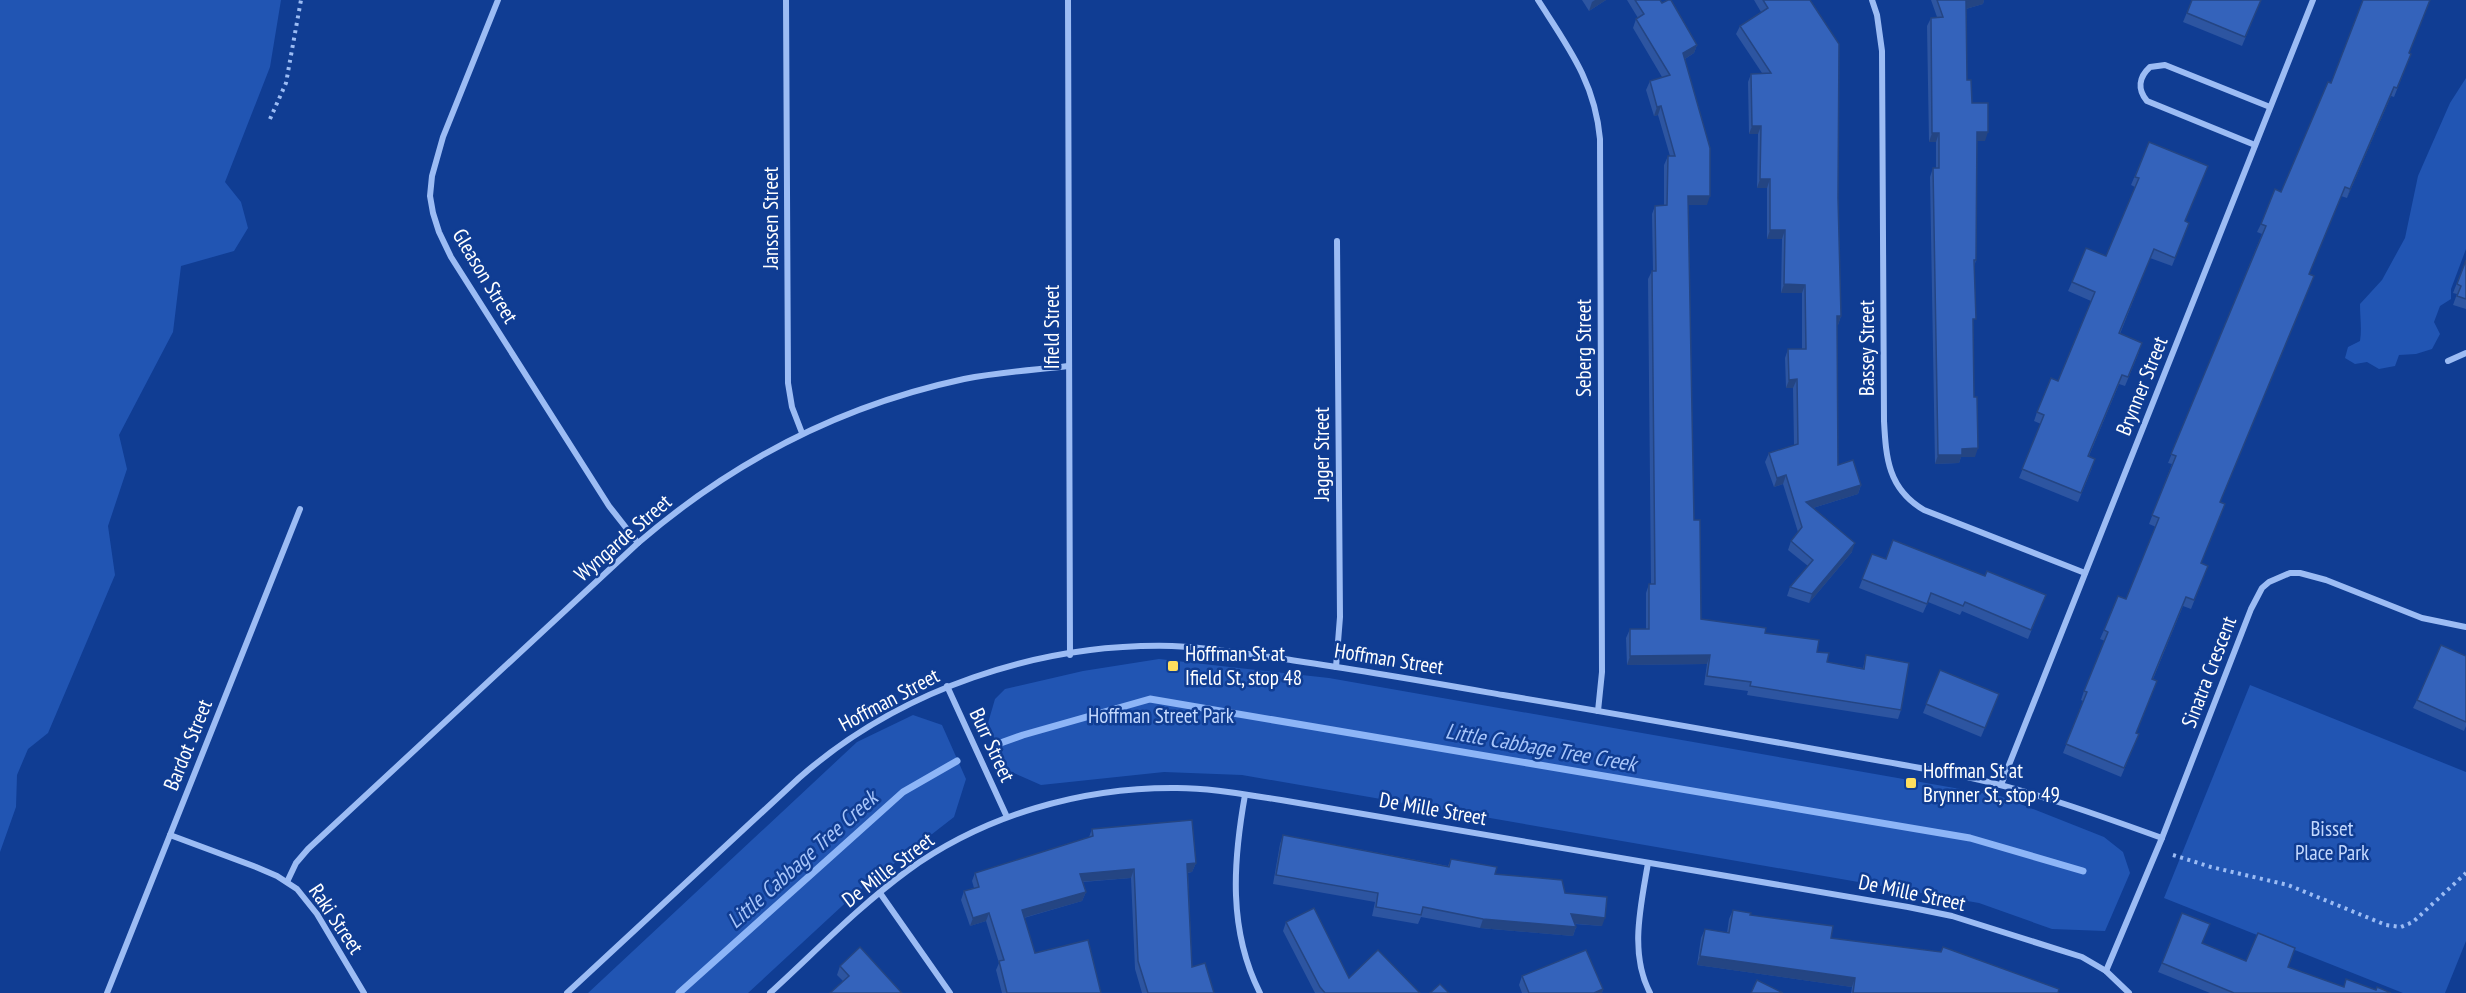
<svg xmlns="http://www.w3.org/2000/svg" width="2466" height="993" font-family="'PT Sans Narrow',sans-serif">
  <rect width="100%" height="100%" fill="#103d93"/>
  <g fill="#2155b3">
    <polygon points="0,0 281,0 270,67 225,182 241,202 248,228 234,251 181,266 173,332 119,435 127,469 108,526 115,575 48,733 28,749 17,775 16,807 0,852"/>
    <path d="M2466 78V249L2451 289V299L2440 306 2434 322 2440 334 2432 349 2416 354 2399 355 2395 366 2379 369 2367 362 2355 364 2345 358 2348 347 2360 341C2362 329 2360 317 2360 304L2382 280 2405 238 2418 176 2450 103Z"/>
    <polygon points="1159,659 1329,678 2000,796 2104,837 2123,852 2130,873 2105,931 2052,929 1979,903 1242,775 1164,772 1041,785 1007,770 988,723 995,699 1005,689 1083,671"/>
    <polygon points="2250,685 2466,772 2466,941 2445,993 2403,993 2164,898"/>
    <polygon points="913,715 942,725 966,779 954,817 855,894 748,993 588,993 857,742"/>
  </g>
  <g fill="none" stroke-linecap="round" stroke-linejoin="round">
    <g stroke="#8db5f7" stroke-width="7">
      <polyline points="995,745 1023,735 1150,699 1970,838 2083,871"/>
      <polyline points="679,993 903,792 957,761"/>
    </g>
    <g stroke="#9cbcf4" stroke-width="4" stroke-dasharray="3 4.5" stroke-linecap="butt">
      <polyline points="270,119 286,83 301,0"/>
      <polyline points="2173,855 2211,867 2288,885 2386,925 2401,927 2413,922 2466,873"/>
    </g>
    <g stroke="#9cbcf4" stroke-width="6">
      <polyline points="498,0 443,137 432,176 430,196 433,213 439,232 451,257 609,506 638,543"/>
      <polyline points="786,0 788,383 792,407 802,433"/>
      <polyline points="1068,0 1070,655"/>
      <path d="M1538 0C1568 47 1595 82 1600 139L1602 672 1598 711"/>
      <path d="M1872 0 1877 15 1882 51 1884 421C1886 458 1888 489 1924 510L2085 573"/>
      <path d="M2255 145 2147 101C2137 89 2139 77 2150 67L2165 65 2270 107"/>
      <polyline points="2448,361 2466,353"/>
      <polyline points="1336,667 1340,617 1337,241"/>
      <polyline points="947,686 1007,817"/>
      <polyline points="2001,785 2313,0"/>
      <path d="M1245 795C1233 862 1228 930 1260 993"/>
      <polyline points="170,835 256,867 277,876 297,889 317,914 364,993"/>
      <path d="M1648 863C1641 905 1629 953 1650 993"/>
      <path d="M287 882 296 863 308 849 638 543C732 462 842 405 964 379 999 372 1034 370 1068 366"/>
      <polyline points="880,893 950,993"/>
      <polyline points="2106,971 2162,838 2251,609 2262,588 2269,582 2290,573 2300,573 2326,580 2422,618 2466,627"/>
      <polyline points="107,993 300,509"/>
      <path d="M567 993 799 778C900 689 1038 643 1172 646 1214 648 1256 655 1297 661 1366 671 1434 683 1503 695 1650 719 1796 746 1943 772 2018 786 2090 812 2162 838"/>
      <path d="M770 993C815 952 858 907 907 871 984 815 1082 787 1177 788 1212 788 1247 795 1281 800L1908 907 1952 916 2082 957 2106 971 2129 993"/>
    </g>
  </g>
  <g fill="#2d55a1">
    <polygon points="1582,0 1606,0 1589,11"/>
    <polygon points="1627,0 1660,0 1697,45 1694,53 1685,59 1707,205 1688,205 1694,520 1701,619 1765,633 1817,652 1827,662 1863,668 1866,655 1901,710 1898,719 1747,695 1748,691 1704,685 1707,664 1627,665 1626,638 1630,629 1646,629 1646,593 1649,584 1651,584 1648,279 1652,271 1653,271 1652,214 1655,206 1664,206 1664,165 1668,156 1670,156 1658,115 1654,116 1646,90 1650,81 1662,77 1633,28 1636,19 1638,18"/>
    <polygon points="1754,0 1810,0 1838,198 1841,316 1838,325 1837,325 1838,465 1861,485 1858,494 1813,508 1852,552 1809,603 1787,596 1790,587 1808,566 1788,550 1791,541 1798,532 1783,484 1774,487 1765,462 1769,453 1794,445 1793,388 1786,388 1785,358 1788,349 1802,349 1802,293 1781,293 1782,239 1767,239 1767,188 1757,188 1758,134 1749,134 1748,82 1751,74 1762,73 1736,34 1740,26 1761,12"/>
    <polygon points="1931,0 1984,0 1983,4 1966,9 1967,80 1972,103 1985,141 1977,141 1976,260 1974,267 1973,326 1975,457 1961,457 1959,463 1935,464 1930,177 1933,168 1936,168 1936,142 1929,142 1927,26 1931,18 1937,17"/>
    <polygon points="2192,0 2261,0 2242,46 2183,22"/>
    <polygon points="2409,53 2411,54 2394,97 2391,96 2347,198 2341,196 2309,274 2220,502 2201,563 2208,566 2191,609 2183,606 2153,679 2136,733 2135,743 2121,777 2063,753 2083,701 2081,700 2084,691 2105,641 2100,639 2104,630 2126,599 2156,527 2149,524 2172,464 2168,463 2262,234 2257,232 2261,224 2281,192 2331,83"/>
    <polygon points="2149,142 2185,221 2189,223 2172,266 2150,258 2120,334 2139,352 2125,386 2119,384 2089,456 2092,468 2078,502 2019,478 2041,424 2034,421 2037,412 2058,381 2091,301 2068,291 2072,282 2106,256 2135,187 2131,185"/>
    <polygon points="2466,260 2466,309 2453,305 2457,294 2453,293"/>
    <polygon points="1872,554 1886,559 2042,604 2028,639 1962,611 1960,615 1928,602 1923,613 1859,588"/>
    <polygon points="2466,656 2466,726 2464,731 2413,708 2417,700"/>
    <polygon points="1940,670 1999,694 1981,737 1923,713"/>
    <polygon points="1092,829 1196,863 1192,872 1188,873 1192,967 1214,993 1142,993 1135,969 1131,878 1083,882 1086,892 1082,901 1024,918 1035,953 1101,993 1002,993 996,970 999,963 986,921 970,926 961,900 964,891 974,888 972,881 975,873 1089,837"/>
    <polygon points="1283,835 1448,866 1451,859 1495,874 1565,893 1602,926 1575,924 1576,927 1573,936 1480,928 1421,917 1418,924 1372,916 1375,902 1273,884 1280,844"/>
    <polygon points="1733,910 1831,938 2058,993 1851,993 1852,987 1697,965 1701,938 1705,929 1727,933 1729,919"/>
    <polygon points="1286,922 1349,978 1420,993 1315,993 1283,931"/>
    <polygon points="2202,943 2246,961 2288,967 2344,987 2376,990 2391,993 2210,993 2158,972 2162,963"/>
    <polygon points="840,966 902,993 843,981 837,975"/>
    <polygon points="1522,976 1603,989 1602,993 1522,993 1519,985"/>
  </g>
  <g fill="#244583">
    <polygon points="1595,0 1606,0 1589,11 1592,2"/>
    <polygon points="1970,0 1984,0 1983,4 1962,10 1966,1"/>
    <polygon points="1697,45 1694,53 1680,62 1683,53"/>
    <polygon points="2394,87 2391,96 2347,198 2350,189"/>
    <polygon points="1661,106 1658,115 1654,116 1657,107"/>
    <polygon points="1752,126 1761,126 1758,134 1749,134"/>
    <polygon points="1977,132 1988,132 1985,141 1974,141"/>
    <polygon points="1932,133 1939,133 1936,142 1929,142"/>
    <polygon points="1760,179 1770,179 1767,188 1757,188"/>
    <polygon points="1688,196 1710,196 1707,205 1684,205"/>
    <polygon points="1770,230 1785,230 1782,239 1767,239"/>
    <polygon points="1784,284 1805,285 1802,293 1781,293"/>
    <polygon points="1837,316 1841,316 1838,325 1834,325"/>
    <polygon points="1797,379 1793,388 1786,388 1789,380"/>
    <polygon points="1978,448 1975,457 1961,457 1959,463 1935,464 1938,455 1962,449"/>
    <polygon points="1786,475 1783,484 1774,487 1777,478"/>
    <polygon points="1861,485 1858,494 1803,511 1806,502"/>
    <polygon points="1855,543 1852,552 1809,603 1812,594"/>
    <polygon points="1710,655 1707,664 1627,665 1630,656"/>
    <polygon points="1196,863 1192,872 1184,873 1187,864"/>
    <polygon points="1134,869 1131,878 1077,882 1080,874"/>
    <polygon points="1086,892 1082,901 1019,919 1022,910"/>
    <polygon points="989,913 986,921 970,926 973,918"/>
    <polygon points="1571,914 1605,918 1602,926 1568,923"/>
    <polygon points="1483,919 1576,927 1573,936 1480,928"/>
    <polygon points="1700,956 1855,978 1852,987 1697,965"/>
    <polygon points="1603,989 1602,993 1594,993"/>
  </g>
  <g fill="#3463bb" stroke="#244583" stroke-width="1.5">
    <polygon points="1635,0 1660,0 1662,3 1668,0 1671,0 1697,45 1683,53 1710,148 1710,196 1688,196 1694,520 1700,520 1701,619 1766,628 1765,633 1819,640 1817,652 1829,653 1827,662 1864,669 1866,655 1909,663 1901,710 1750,686 1751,682 1707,676 1710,655 1630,656 1630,629 1649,629 1649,584 1655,584 1652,271 1656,271 1655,206 1667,205 1668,156 1675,156 1661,106 1657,107 1650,81 1670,75 1636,19 1644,14"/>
    <polygon points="1763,0 1810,0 1839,44 1838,198 1841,316 1837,316 1838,465 1853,460 1861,485 1806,502 1855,543 1812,594 1790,587 1813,560 1791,541 1802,527 1786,475 1777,478 1769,453 1798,444 1797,379 1789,380 1788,349 1806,349 1805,285 1784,284 1785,230 1770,230 1770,179 1760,179 1761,126 1752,126 1751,74 1771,73 1740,26 1768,8"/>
    <polygon points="1937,0 1970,0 1966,1 1967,80 1971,80 1972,103 1988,103 1988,132 1977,132 1976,260 1974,260 1976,319 1973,319 1974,397 1977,397 1978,448 1962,449 1962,455 1938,455 1933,168 1939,168 1939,133 1932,133 1931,18 1943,17"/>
    <polygon points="2192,0 2261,0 2245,37 2187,13"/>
    <polygon points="2363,0 2430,0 2409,53 2411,54 2397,88 2394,87 2350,189 2345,187 2309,274 2314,276 2220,502 2225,504 2201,563 2208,566 2194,600 2186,597 2152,679 2157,681 2136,733 2139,734 2124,768 2066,744 2087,692 2084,691 2108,632 2104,630 2118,596 2126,599 2159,518 2152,515 2176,456 2171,454 2266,226 2261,224 2275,189 2281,192 2328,82 2331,83"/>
    <polygon points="2149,142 2208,166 2185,221 2189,223 2175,258 2154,249 2119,333 2142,343 2128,377 2122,375 2088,456 2095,459 2081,493 2022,469 2044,415 2037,412 2051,378 2058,381 2095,292 2072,282 2086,248 2106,256 2139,178 2135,177"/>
    <polygon points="2466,260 2466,299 2457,296 2461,286 2457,284"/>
    <polygon points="1893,540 1985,576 1987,571 2046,595 2031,630 1965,602 1963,606 1931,593 1927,604 1862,579 1872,554 1886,559"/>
    <polygon points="2441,645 2466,656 2466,722 2417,700"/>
    <polygon points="1940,670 1999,694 1985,728 1926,704"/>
    <polygon points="1192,820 1196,863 1187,864 1192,967 1205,963 1214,993 1148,993 1138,961 1134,869 1080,874 1086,892 1022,910 1035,953 1088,940 1101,993 1007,993 999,961 1004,960 989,913 973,918 964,891 979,887 975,873 1093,836 1092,829"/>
    <polygon points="1283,835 1449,867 1451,859 1497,867 1495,874 1562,880 1565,893 1607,897 1605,918 1571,914 1576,927 1483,919 1423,907 1421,915 1376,907 1378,893 1276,875"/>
    <polygon points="1314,908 1349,978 1378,950 1420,993 1325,993 1320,987 1286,922"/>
    <polygon points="1733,910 1751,913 1750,915 1833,926 1831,938 1941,952 1943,947 2059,989 2058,993 1853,993 1855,978 1700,956 1705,929 1729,933"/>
    <polygon points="2182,913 2210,924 2202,943 2246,961 2258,933 2295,948 2288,967 2344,987 2346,979 2376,990 2377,987 2391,993 2234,993 2162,963"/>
    <polygon points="860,947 901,992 902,993 830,993 849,976 840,966"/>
    <polygon points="1586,950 1603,989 1594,993 1529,993 1522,976"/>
    <polygon points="1757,980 1783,993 1751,993"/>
    <polygon points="1440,984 1449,993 1430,993"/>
  </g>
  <g fill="#ffdf5e" stroke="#103d93" stroke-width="2">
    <rect x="1167" y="660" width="12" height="12" rx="3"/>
    <rect x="1905" y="777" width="12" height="12" rx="3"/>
  </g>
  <g text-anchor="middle" stroke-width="5" stroke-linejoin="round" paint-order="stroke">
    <g font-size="21" fill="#fff" stroke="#103d93">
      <text transform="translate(771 218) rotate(-90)" y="7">Janssen Street</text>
      <text transform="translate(485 276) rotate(59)" y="7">Gleason Street</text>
      <text transform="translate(1052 327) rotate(-90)" y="7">Ifield Street</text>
      <text transform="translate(1584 348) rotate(-90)" y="7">Seberg Street</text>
      <text transform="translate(1867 348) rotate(-90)" y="7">Bassey Street</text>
      <text transform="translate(2142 386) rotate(-68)" y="7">Brynner Street</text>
      <text transform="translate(1322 454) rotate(-90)" y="7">Jagger Street</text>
      <text transform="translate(623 538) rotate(-41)" y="7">Wyngarde Street</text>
      <text transform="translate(1389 659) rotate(9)" y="7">Hoffman Street</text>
      <text transform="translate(2209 672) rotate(-69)" y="7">Sinatra Crescent</text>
      <text transform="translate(889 700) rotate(-28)" y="7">Hoffman Street</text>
      <text transform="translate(188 745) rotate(-68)" y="7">Bardot Street</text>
      <text transform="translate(992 745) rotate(65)" y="7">Burr Street</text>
      <text transform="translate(1433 809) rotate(10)" y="7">De Mille Street</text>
      <text transform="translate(888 870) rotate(-37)" y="7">De Mille Street</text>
      <text transform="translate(1912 893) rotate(12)" y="7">De Mille Street</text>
      <text transform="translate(336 919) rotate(56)" y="7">Raki Street</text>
    </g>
    <g font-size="21" fill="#fff" stroke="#103d93" text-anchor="start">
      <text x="1185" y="661">Hoffman St at<tspan x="1185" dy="24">Ifield St, stop 48</tspan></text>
      <text x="1923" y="778">Hoffman St at<tspan x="1923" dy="24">Brynner St, stop 49</tspan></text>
    </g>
    <g font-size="21" fill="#c4d9fe" stroke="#103d93">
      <text x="1161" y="723">Hoffman Street Park</text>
      <text x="2332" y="836">Bisset<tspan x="2332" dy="24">Place Park</tspan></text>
    </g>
    <g font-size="22" font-style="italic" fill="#a8c6fb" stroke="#103d93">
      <text transform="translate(1541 747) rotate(10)" y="8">Little Cabbage Tree Creek</text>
      <text transform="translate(802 859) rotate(-42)" y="8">Little Cabbage Tree Creek</text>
    </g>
  </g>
</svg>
